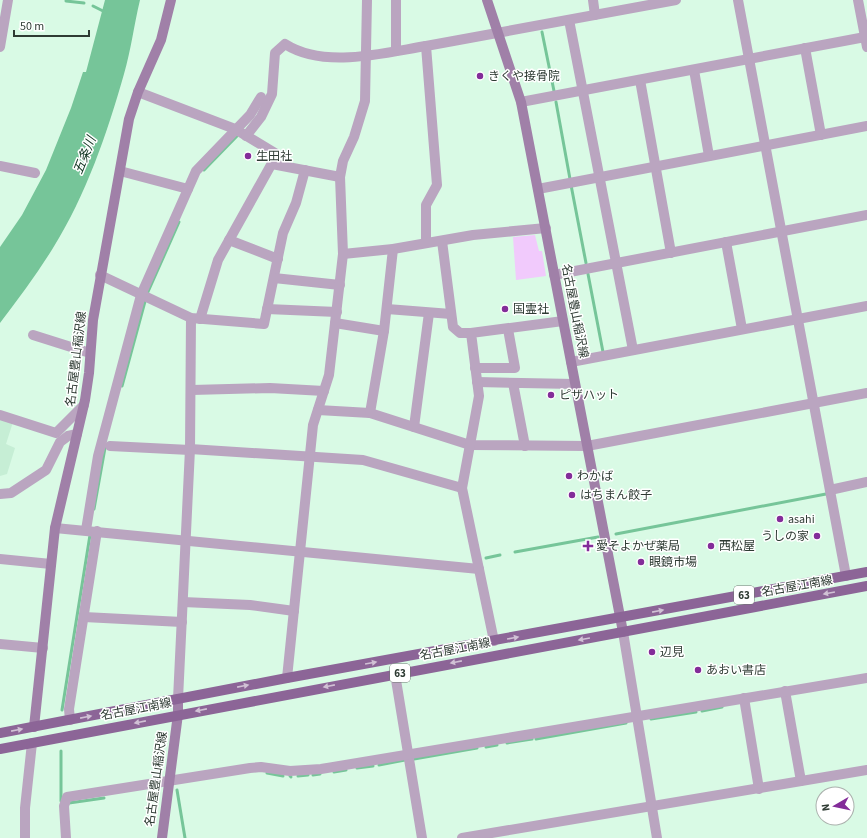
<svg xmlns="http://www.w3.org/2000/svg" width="867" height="838" font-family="'Source Sans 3','Noto Sans JP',sans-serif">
  <rect width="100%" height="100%" fill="#d9fae5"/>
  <polygon fill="#c6eed5" points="0,418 13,422 6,444 15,448 7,474 0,476"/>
  <polygon fill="#f1cafc" points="535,235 539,251 542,251 546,276 516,280 513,237"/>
  <path fill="#76c599" d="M105 0H140C134 25 131 50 124 74 107 134 86 195 53 248 37 274 19 298 0 323V247L22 215 46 170 71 108 83 72H86Z"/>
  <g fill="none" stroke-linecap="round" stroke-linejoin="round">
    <g stroke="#76c599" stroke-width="3">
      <polyline points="66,1 84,3"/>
      <polyline points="93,6 105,12"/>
      <polyline points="542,32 554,91"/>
      <polyline points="556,102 570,179"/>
      <polyline points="204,170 237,136"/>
      <polyline points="571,185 586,263"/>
      <polyline points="588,274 603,352"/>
      <polyline points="122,386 147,294 179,222"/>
      <polyline points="94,509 105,448"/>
      <polyline points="616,534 826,494"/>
      <polyline points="515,552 598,537"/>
      <polyline points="486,558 500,555"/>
      <polyline points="62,710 90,535"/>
      <polyline points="702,711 722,707"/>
      <polyline points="651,719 696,712"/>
      <polyline points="536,739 626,723"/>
      <polyline points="507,743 532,739"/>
      <polyline points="486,747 497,745"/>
      <polyline points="61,751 61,801"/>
      <polyline points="414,759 477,748"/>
      <polyline points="379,765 405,760"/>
      <polyline points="357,768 373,766"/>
      <polyline points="334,772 346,770"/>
      <polyline points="267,773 283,776"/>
      <polyline points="313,775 320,774"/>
      <polyline points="290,776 291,777"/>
      <polyline points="298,776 308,775"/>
      <polyline points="177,790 185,838"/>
      <polyline points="69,803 104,798"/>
    </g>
    <g stroke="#baa5c0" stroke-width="10">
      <polyline points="396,0 396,51"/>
      <polyline points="593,0 595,15"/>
      <polyline points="738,0 846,576"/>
      <polyline points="858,0 867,47"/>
      <polyline points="569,20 633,350"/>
      <polyline points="0,47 8,0"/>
      <polyline points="805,48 821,135"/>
      <polyline points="694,70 709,156"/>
      <polyline points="640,80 671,253"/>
      <polyline points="138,92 235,129 275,153 276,156 218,260 200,319"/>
      <polyline points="521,102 865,37"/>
      <path d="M246 136 261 117 272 94 275 53 285 44C324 69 383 53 426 46"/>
      <polyline points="272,164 340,177"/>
      <polyline points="0,166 35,173"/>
      <polyline points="120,171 188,189"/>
      <polyline points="538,189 867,126"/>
      <polyline points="229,240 278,259"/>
      <polyline points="442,241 453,327 460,333 471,333"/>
      <polyline points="726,242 742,329"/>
      <polyline points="426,243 426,205 437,185 426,46 676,0"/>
      <polyline points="343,254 393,249 473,235 546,228"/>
      <polyline points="100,275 191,318 264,324 283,233 296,203 305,170"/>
      <polyline points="554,275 867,215"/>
      <polyline points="274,278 340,285"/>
      <polyline points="267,309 337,312"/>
      <polyline points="387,309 451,314"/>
      <polyline points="335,323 384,331"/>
      <polyline points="33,335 90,353"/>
      <polyline points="571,362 867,306"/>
      <polyline points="475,368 515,368 508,329"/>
      <polyline points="477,382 575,384"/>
      <polyline points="513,383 525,446"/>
      <polyline points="192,390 270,388 324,391"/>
      <polyline points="318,410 370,413 470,445 587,446 867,393"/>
      <polyline points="370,413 384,331 393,249"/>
      <polyline points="0,415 56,433 84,405"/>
      <polyline points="414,427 429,313"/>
      <polyline points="110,446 190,450"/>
      <polyline points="190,449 363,460 462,488"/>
      <polyline points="830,490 867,482"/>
      <polyline points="0,494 11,493 46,470 60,442 68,436 77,434"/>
      <polyline points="55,528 479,569"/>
      <polyline points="86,530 98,456 141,295 196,171 250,115 261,97"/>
      <polyline points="0,559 51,564"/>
      <polyline points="183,602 250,605 294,611"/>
      <polyline points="84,617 182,622"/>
      <polyline points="494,641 462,488 479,396 471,333 563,321"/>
      <polyline points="0,644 43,648"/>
      <polyline points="395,674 422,838"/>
      <polyline points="287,678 313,425 329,375 343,254 340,177 343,161 354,137 365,101 367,0"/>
      <polyline points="785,691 801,781"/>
      <polyline points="744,698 759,789"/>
      <polyline points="178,699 190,449 191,318"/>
      <polyline points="70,720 69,709 97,531"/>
      <polyline points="25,838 25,808 32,743"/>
      <polyline points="66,838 64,806 67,797 250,768 261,767 290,771 321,769 867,678"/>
      <polyline points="462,838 867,770"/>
    </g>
    <polyline stroke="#baa5c0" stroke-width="10" points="623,632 657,838"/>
    <g stroke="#a080a8" stroke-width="10">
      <polyline points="487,0 521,102 623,632"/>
      <polyline points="34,727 55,528 85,400 89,373 93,320 129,119 138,92 161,40 171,0"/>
      <polyline points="162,838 178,714 178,699"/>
    </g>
    <g stroke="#8c6597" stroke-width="10">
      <polyline points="0,733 287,678 867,572"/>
      <polyline points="0,749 867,586"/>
    </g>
  </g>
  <defs><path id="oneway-solid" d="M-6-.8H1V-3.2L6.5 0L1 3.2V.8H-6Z"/></defs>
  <g fill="#d1c1d5">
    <use href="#oneway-solid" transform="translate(829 593) rotate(170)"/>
    <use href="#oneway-solid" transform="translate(658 611) rotate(-11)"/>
    <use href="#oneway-solid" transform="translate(513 638) rotate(-10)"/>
    <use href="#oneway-solid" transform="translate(584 639) rotate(170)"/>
    <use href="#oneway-solid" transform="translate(456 662) rotate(169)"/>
    <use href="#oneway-solid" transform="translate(371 663) rotate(-10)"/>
    <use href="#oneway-solid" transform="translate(243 686) rotate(-11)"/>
    <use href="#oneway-solid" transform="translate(329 686) rotate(169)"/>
    <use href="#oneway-solid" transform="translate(201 710) rotate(169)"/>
    <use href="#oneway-solid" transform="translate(86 717) rotate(-11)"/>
    <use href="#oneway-solid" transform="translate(140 722) rotate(169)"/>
    <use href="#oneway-solid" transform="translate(17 730) rotate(-11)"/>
  </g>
  <g fill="#832c99" stroke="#fff" stroke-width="1.5">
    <circle cx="480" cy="76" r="4"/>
    <circle cx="248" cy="156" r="4"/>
    <circle cx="505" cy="309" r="4"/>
    <circle cx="551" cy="395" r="4"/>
    <circle cx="569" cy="476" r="4"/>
    <circle cx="572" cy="495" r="4"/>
    <circle cx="780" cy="519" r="4"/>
    <circle cx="817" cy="536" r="4"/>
    <path d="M586 540h4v4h4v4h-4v4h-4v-4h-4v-4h4z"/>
    <circle cx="711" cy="546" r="4"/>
    <circle cx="641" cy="562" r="4"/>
    <circle cx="652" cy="652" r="4"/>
    <circle cx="698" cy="670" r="4"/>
  </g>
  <g text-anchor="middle" stroke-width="3" stroke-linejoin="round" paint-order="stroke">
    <g fill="#fff" stroke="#6d7670" stroke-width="1">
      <rect x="734" y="586" width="20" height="18" rx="3"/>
      <rect x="390" y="664" width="20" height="18" rx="3"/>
    </g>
    <g font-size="11" font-weight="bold" fill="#2e3b33">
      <text x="744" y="599">63</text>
      <text x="400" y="677">63</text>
    </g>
    <g font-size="12" fill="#2e3b33" stroke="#fff" text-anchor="start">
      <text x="488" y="80">きくや接骨院</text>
      <text x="256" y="160">生田社</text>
      <text x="513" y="313">国霊社</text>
      <text x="559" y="399">ピザハット</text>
      <text x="577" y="480">わかば</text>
      <text x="580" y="499">はちまん餃子</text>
      <text x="788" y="523">asahi</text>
      <text x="809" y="540" text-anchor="end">うしの家</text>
      <text x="596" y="550">愛そよかぜ薬局</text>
      <text x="719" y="550">西松屋</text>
      <text x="649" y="566">眼鏡市場</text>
      <text x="660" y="656">辺見</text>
      <text x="706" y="674">あおい書店</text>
    </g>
    <g font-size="12" fill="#2e3b33" stroke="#fff">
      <text transform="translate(575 311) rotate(79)" y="4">名古屋豊山稲沢線</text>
      <text transform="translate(76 359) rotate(-83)" y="4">名古屋豊山稲沢線</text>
      <text transform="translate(797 586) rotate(-10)" y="4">名古屋江南線</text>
      <text transform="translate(455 649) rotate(-11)" y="4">名古屋江南線</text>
      <text transform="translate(136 709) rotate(-11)" y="4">名古屋江南線</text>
      <text transform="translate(156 779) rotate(-82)" y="4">名古屋豊山稲沢線</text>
    </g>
    <g font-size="13" font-style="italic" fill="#103421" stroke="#fff">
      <text transform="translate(84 155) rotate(-68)" y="5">五条川</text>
    </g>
  </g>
  <g transform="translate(835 806) rotate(261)"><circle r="19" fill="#ffffff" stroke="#abb1ad"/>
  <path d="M0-3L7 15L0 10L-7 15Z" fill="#832c99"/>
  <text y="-6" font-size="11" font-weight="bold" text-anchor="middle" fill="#2e3b33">N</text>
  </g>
  <path d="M14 30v6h75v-6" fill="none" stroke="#2e3b33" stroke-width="2"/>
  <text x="20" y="30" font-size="12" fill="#2e3b33" stroke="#ffffff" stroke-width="3" paint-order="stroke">50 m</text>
</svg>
